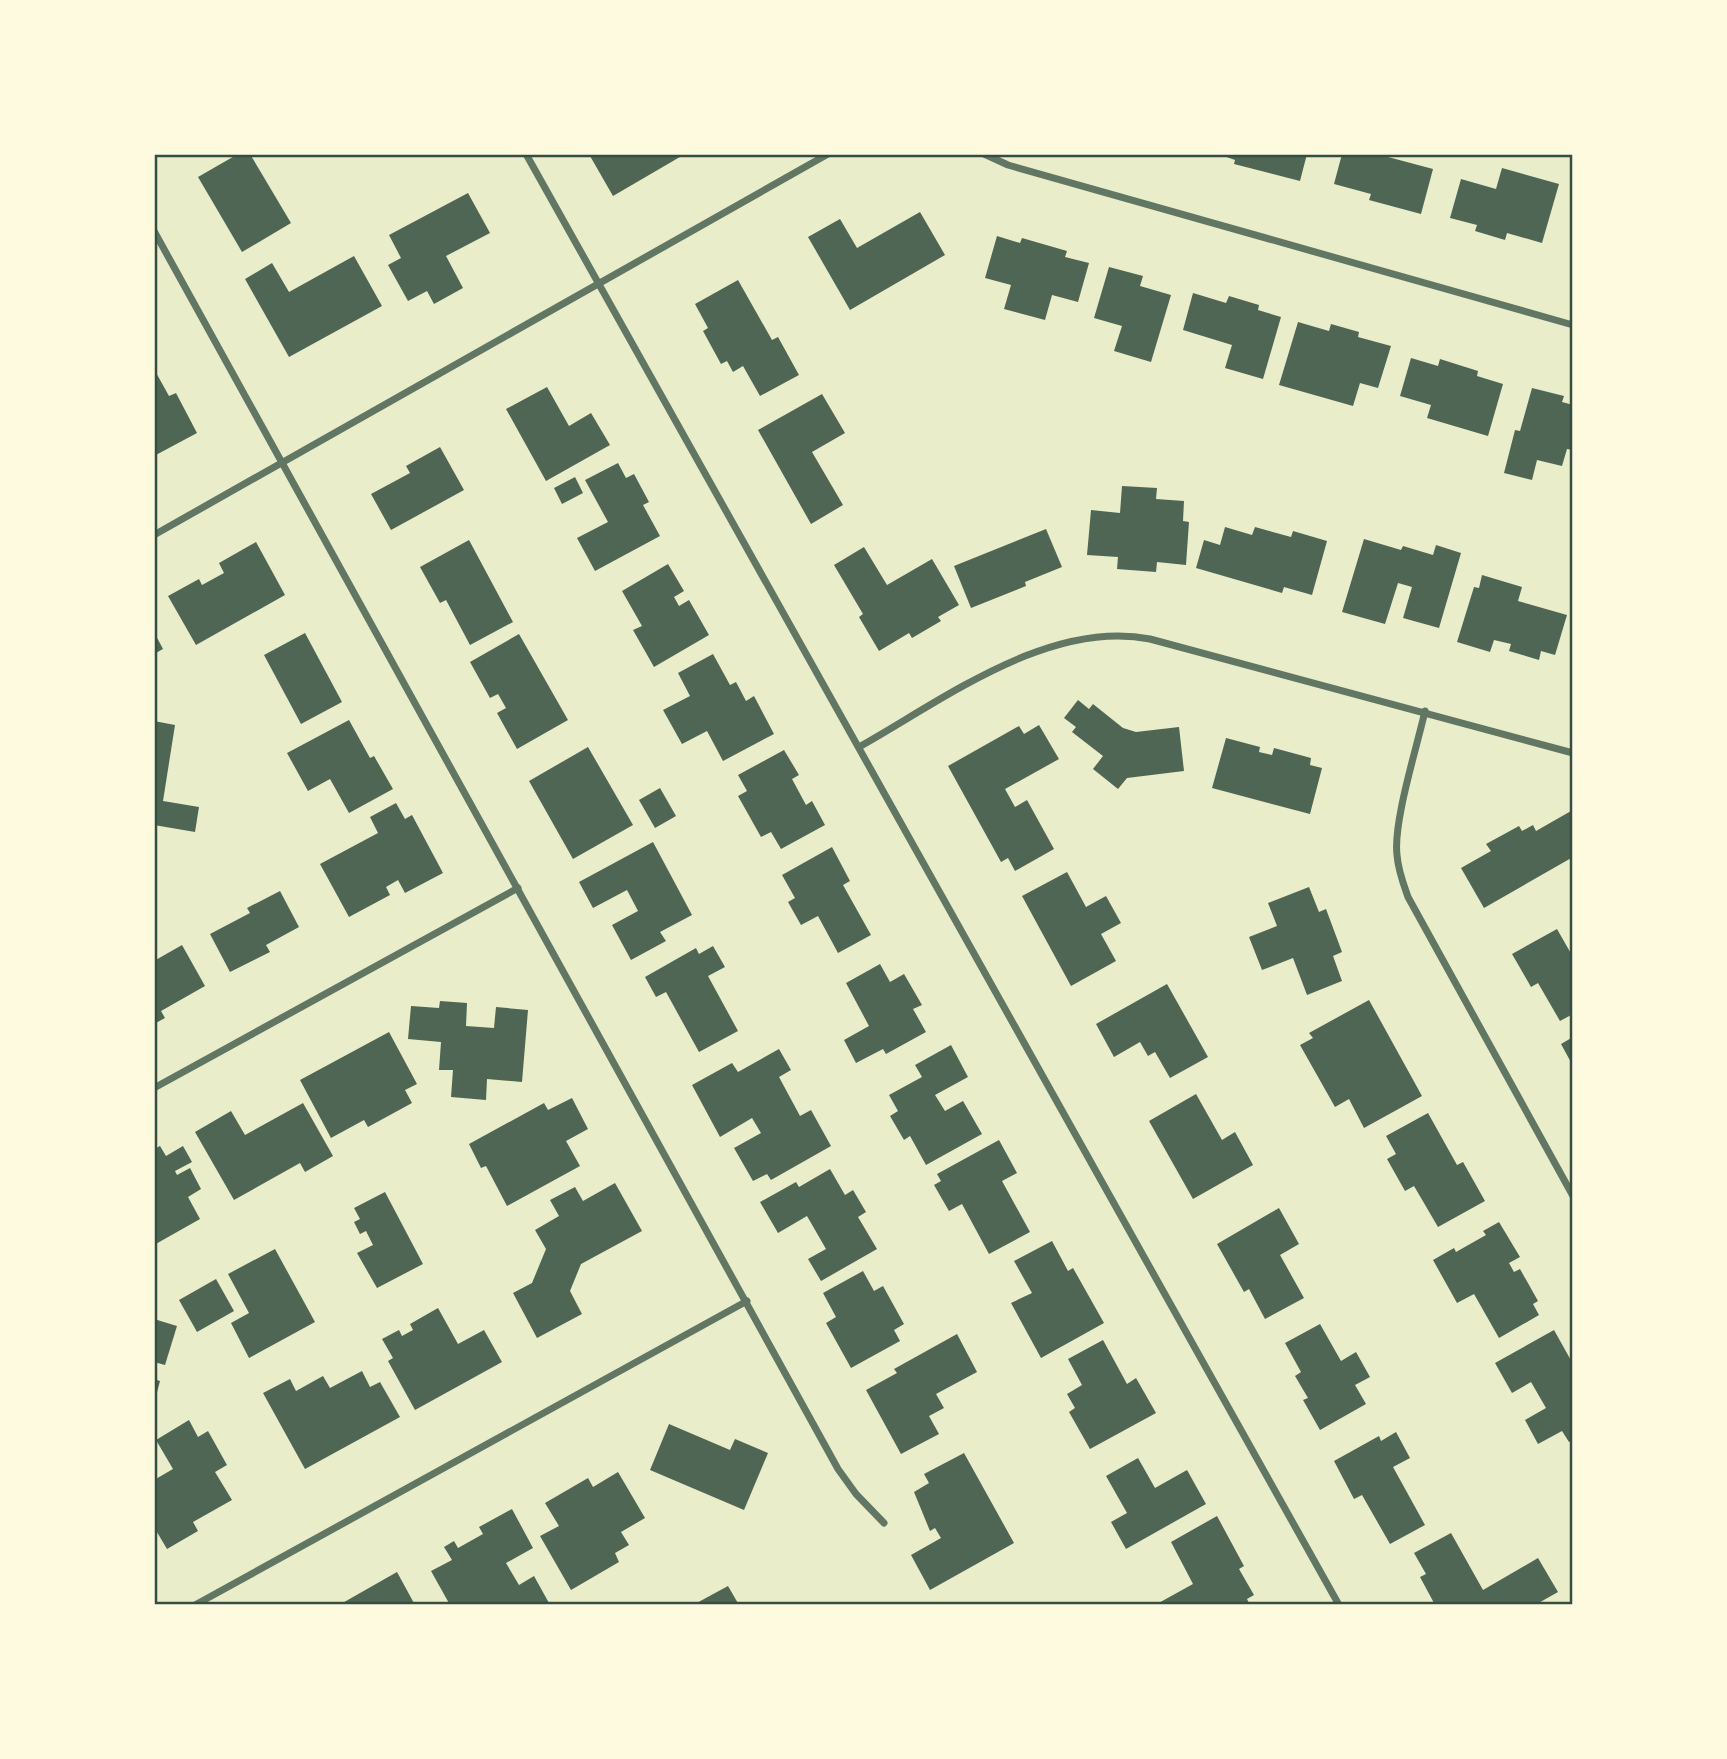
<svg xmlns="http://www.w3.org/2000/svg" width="1727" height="1759" font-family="'PT Sans Narrow',sans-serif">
  <rect width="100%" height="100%" fill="#e9edc9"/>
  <g fill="#4f6655">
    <polygon points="238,154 250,154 291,223 242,252 198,177"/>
    <polygon points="593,154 685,154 613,196 590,156"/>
    <polygon points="1218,154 1307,154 1300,181 1234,164 1235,160"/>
    <polygon points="1342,154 1389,154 1388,157 1433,169 1421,214 1369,200 1371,194 1334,184"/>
    <polygon points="1502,168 1559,184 1542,243 1507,233 1505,240 1475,231 1477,225 1450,218 1461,179 1496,189"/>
    <polygon points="468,193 490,233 446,256 463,288 434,304 427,291 408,301 388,265 401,258 389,235"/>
    <polygon points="920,212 945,255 850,310 808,237 840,219 857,248"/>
    <polygon points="997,236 1020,243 1022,238 1067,251 1065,257 1089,263 1078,302 1052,295 1045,320 1004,309 1011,285 985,278"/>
    <polygon points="354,256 382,306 289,357 245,279 272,263 289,292"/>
    <polygon points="1109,267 1143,276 1140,286 1171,295 1151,362 1114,351 1122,326 1094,318"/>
    <polygon points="738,280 772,340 778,337 799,375 760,396 743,366 733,372 727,361 721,364 703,331 708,328 695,304"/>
    <polygon points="1193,293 1226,303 1229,296 1259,305 1258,310 1281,317 1263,379 1225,368 1232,345 1183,330"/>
    <polygon points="1298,322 1329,331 1331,324 1359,332 1358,337 1391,346 1378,388 1360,383 1353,406 1279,385"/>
    <polygon points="1411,358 1438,366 1440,359 1478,371 1477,376 1503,384 1488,436 1427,418 1431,405 1400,396"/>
    <polygon points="154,369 169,396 176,393 197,433 154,456"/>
    <polygon points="547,387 569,426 591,413 610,445 546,481 506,409"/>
    <polygon points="1532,388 1564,396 1562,402 1573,405 1573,450 1567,449 1562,466 1537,460 1532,480 1504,473 1515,430 1520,431"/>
    <polygon points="822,394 845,433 812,452 843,505 811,524 758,430"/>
    <polygon points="440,447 464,490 391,530 371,494 410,473 406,466"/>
    <polygon points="618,463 626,478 634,474 649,502 643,505 660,536 595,571 577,538 608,522 585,480"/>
    <polygon points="575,477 583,493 562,504 554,488"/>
    <polygon points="1122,486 1157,488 1156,499 1184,501 1183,521 1189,522 1186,565 1157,562 1156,572 1117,569 1118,557 1087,555 1091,510 1120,513"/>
    <polygon points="1225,527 1252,535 1255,527 1291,537 1293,531 1327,541 1312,595 1284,587 1282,593 1196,568 1204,540 1220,545"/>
    <polygon points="1046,529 1062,567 1025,582 1026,586 971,608 954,566"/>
    <polygon points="1364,539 1401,550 1403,546 1433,555 1436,545 1461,553 1439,628 1403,618 1412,587 1398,583 1385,624 1342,612"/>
    <polygon points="469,540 513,622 470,645 446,600 440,603 420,567"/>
    <polygon points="256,542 285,595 196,645 168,596 199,579 202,585 224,573 219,563"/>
    <polygon points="864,547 887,585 932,559 959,605 938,617 941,621 912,638 909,633 879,651 859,617 863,614 834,565"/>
    <polygon points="668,564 684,591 674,597 679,606 689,600 709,635 654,667 633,630 642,626 622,591"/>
    <polygon points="1482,575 1522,587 1518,601 1567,615 1555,655 1541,651 1539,660 1509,651 1511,644 1494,640 1490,652 1457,642 1474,587 1479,588"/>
    <polygon points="154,632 163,649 154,654"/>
    <polygon points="305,633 342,702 301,724 264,655"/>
    <polygon points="519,634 568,720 517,749 497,713 506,708 498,694 490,698 470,662"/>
    <polygon points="713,654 730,685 736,682 746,701 754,696 774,734 723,761 707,731 682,744 663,710 690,696 678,673"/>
    <polygon points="1078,700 1089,709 1093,704 1123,728 1136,732 1179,727 1184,771 1127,778 1118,789 1093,769 1103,756 1072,732 1076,727 1064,718"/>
    <polygon points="349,720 370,758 374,756 393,789 349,813 330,779 308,791 287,753"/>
    <polygon points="154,721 175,725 163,801 199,807 195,832 154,825"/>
    <polygon points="1039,725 1059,759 1005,789 1015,807 1027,800 1054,849 1015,871 1008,858 1001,862 948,766 1019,726 1024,734"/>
    <polygon points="1226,738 1260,747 1259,752 1272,755 1274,748 1311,758 1310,765 1322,768 1310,814 1212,788"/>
    <polygon points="588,747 633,825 573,859 529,781"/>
    <polygon points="784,750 799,775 792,779 806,805 812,801 825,825 781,849 771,832 761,837 738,796 747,791 738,775"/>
    <polygon points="660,788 676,816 655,828 639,800"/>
    <polygon points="396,803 405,819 412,815 443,873 405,893 398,880 386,887 390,895 349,917 320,864 378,833 370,817"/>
    <polygon points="1571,811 1573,857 1484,908 1461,868 1491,851 1486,844 1519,826 1522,831 1533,825 1536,831"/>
    <polygon points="653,842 692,915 660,932 666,941 631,960 612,925 638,911 627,890 593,908 579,882"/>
    <polygon points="832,847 850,881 843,885 871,935 838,953 818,916 801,925 788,902 795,898 782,875"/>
    <polygon points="1067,872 1086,907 1106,896 1121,923 1101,934 1116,961 1071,986 1022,896"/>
    <polygon points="1309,887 1319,912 1326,909 1342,952 1333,956 1342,981 1307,995 1293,958 1262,970 1249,937 1277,926 1268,903"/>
    <polygon points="280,891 299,927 266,945 270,952 230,972 210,934 250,913 247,908"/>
    <polygon points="1557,929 1573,957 1573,1014 1560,1021 1538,983 1531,987 1512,954"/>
    <polygon points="182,945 205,986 161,1011 165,1018 154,1024 154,961"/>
    <polygon points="713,946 725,967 708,976 738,1031 699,1052 666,992 656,997 645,977 696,948 699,954"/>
    <polygon points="880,964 890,982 904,974 922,1005 913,1009 926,1032 886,1054 883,1049 856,1063 844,1040 869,1026 846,983"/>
    <polygon points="1167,984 1208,1057 1170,1078 1155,1052 1148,1056 1140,1042 1114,1057 1096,1024"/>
    <polygon points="1369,1000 1422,1096 1364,1128 1349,1099 1335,1107 1300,1045 1313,1038 1309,1033"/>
    <polygon points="440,1001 467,1003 466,1026 494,1028 496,1007 528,1010 522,1082 487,1079 486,1100 451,1097 453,1070 439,1070 441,1042 408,1039 411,1006 439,1008"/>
    <polygon points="389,1032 417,1084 405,1090 412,1103 368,1127 364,1120 331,1138 300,1080"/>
    <polygon points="1573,1037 1573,1066 1561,1044"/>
    <polygon points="951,1045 968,1077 935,1095 945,1111 963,1101 982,1134 926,1165 910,1136 904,1140 890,1116 898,1111 889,1095 922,1077 915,1065"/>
    <polygon points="779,1049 791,1070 779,1077 800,1116 811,1110 831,1146 771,1180 767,1174 753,1181 734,1148 761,1133 752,1118 720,1137 692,1085 732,1063 738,1072"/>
    <polygon points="1196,1094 1222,1140 1235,1132 1253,1165 1193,1199 1149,1121"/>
    <polygon points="572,1098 588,1129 566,1141 580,1166 507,1206 486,1166 481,1168 469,1144 544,1103 548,1110"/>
    <polygon points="303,1103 333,1156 305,1172 300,1163 234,1200 195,1132 231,1111 245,1135"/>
    <polygon points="1428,1113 1457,1165 1463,1162 1485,1201 1438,1227 1414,1186 1405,1191 1387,1159 1396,1154 1386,1136"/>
    <polygon points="999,1140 1017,1173 1002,1181 1030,1232 989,1254 962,1204 949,1211 934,1185 941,1181 937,1174"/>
    <polygon points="160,1146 166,1156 183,1146 192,1162 175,1171 177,1175 190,1168 201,1189 188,1197 200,1219 154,1245 154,1149"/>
    <polygon points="830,1169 845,1195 853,1190 866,1212 858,1217 877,1249 821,1281 808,1259 826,1249 807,1216 778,1233 760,1202 796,1182 799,1187"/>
    <polygon points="615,1183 642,1231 581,1264 570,1291 582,1314 537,1338 513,1293 532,1283 546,1249 535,1230 559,1216 550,1200 575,1187 583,1201"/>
    <polygon points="385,1192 423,1264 377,1288 357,1253 373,1245 366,1231 360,1234 354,1222 360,1219 354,1208"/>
    <polygon points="1279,1208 1299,1244 1280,1255 1304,1298 1265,1319 1249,1289 1244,1292 1217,1244"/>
    <polygon points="1499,1222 1520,1257 1509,1263 1514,1272 1520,1269 1538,1301 1533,1304 1539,1315 1499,1338 1474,1294 1457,1303 1433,1260 1454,1248 1456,1252 1486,1235 1483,1231"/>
    <polygon points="1052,1241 1068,1271 1073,1268 1104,1323 1041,1358 1011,1303 1032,1293 1014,1261"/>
    <polygon points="275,1249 315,1322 249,1358 231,1323 249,1313 228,1274"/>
    <polygon points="863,1271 874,1291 883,1286 904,1324 894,1330 900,1341 851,1368 826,1323 836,1317 823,1293"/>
    <polygon points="216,1279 234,1311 197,1332 179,1300"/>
    <polygon points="438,1308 458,1344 484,1330 502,1362 415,1410 388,1361 393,1358 382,1339 399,1330 402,1336 413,1330 410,1324"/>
    <polygon points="154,1319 177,1326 165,1365 154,1362"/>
    <polygon points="1320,1324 1341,1361 1356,1352 1370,1377 1355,1385 1366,1404 1320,1430 1303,1400 1308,1398 1295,1376 1301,1372 1285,1343"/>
    <polygon points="1554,1330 1573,1364 1573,1440 1569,1442 1562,1431 1538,1444 1525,1420 1546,1408 1531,1382 1512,1393 1495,1363"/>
    <polygon points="957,1334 977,1372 936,1394 944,1408 929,1416 939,1434 901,1454 866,1390 897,1373 894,1369"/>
    <polygon points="1103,1340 1127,1384 1136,1378 1156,1413 1090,1449 1069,1412 1075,1408 1067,1394 1082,1385 1068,1359"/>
    <polygon points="362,1371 370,1387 380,1382 400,1417 305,1469 263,1393 290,1379 296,1391 323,1376 330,1388"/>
    <polygon points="154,1379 160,1381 155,1400 154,1400"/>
    <polygon points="189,1420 198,1437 208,1431 227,1465 215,1472 232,1500 193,1522 198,1531 167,1549 154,1527 154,1480 173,1469 156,1440"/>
    <polygon points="669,1424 730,1450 735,1439 768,1453 744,1510 650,1470"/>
    <polygon points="1396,1432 1410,1458 1393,1467 1425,1525 1390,1544 1362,1495 1354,1499 1334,1461 1379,1436 1381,1441"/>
    <polygon points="964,1453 1014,1543 930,1590 911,1555 941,1538 935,1528 930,1531 914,1492 929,1483 924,1474"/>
    <polygon points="1138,1458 1155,1488 1187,1470 1206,1504 1126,1549 1111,1522 1127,1513 1106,1476"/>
    <polygon points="618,1472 645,1518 621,1532 629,1545 615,1553 619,1562 571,1590 540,1536 559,1526 545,1503 588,1478 593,1487"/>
    <polygon points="512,1509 533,1548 506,1563 519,1585 534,1576 549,1603 450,1605 431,1571 452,1560 444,1547 454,1541 458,1548 483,1534 479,1527"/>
    <polygon points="1217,1516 1244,1566 1239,1569 1254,1595 1247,1599 1250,1605 1155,1605 1193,1584 1171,1542"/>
    <polygon points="1451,1533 1483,1590 1538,1558 1558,1592 1535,1605 1434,1603 1420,1577 1426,1574 1414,1553"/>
    <polygon points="397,1572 415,1605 339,1605"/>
    <polygon points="728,1586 739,1605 693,1605"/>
  </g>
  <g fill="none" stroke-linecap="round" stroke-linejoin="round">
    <g stroke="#617663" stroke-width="7">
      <polyline points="526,154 1339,1605"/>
      <polyline points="984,154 1008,165 1573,325"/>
      <polyline points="154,231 838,1469 856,1494 884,1523"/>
      <polyline points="154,535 828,154"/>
      <path d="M1425 711C1417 747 1393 822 1397 855 1398 870 1403 883 1408 897L1573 1196"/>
      <path d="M859 747C943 700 1049 619 1150 639L1573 753"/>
      <polyline points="154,1088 518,888"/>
      <polyline points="195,1605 747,1301"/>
    </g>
  </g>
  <rect width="1727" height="1759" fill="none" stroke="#fefae0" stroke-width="312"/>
  <rect x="156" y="156" width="1415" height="1447" fill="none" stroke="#344e41" stroke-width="2.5"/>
</svg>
